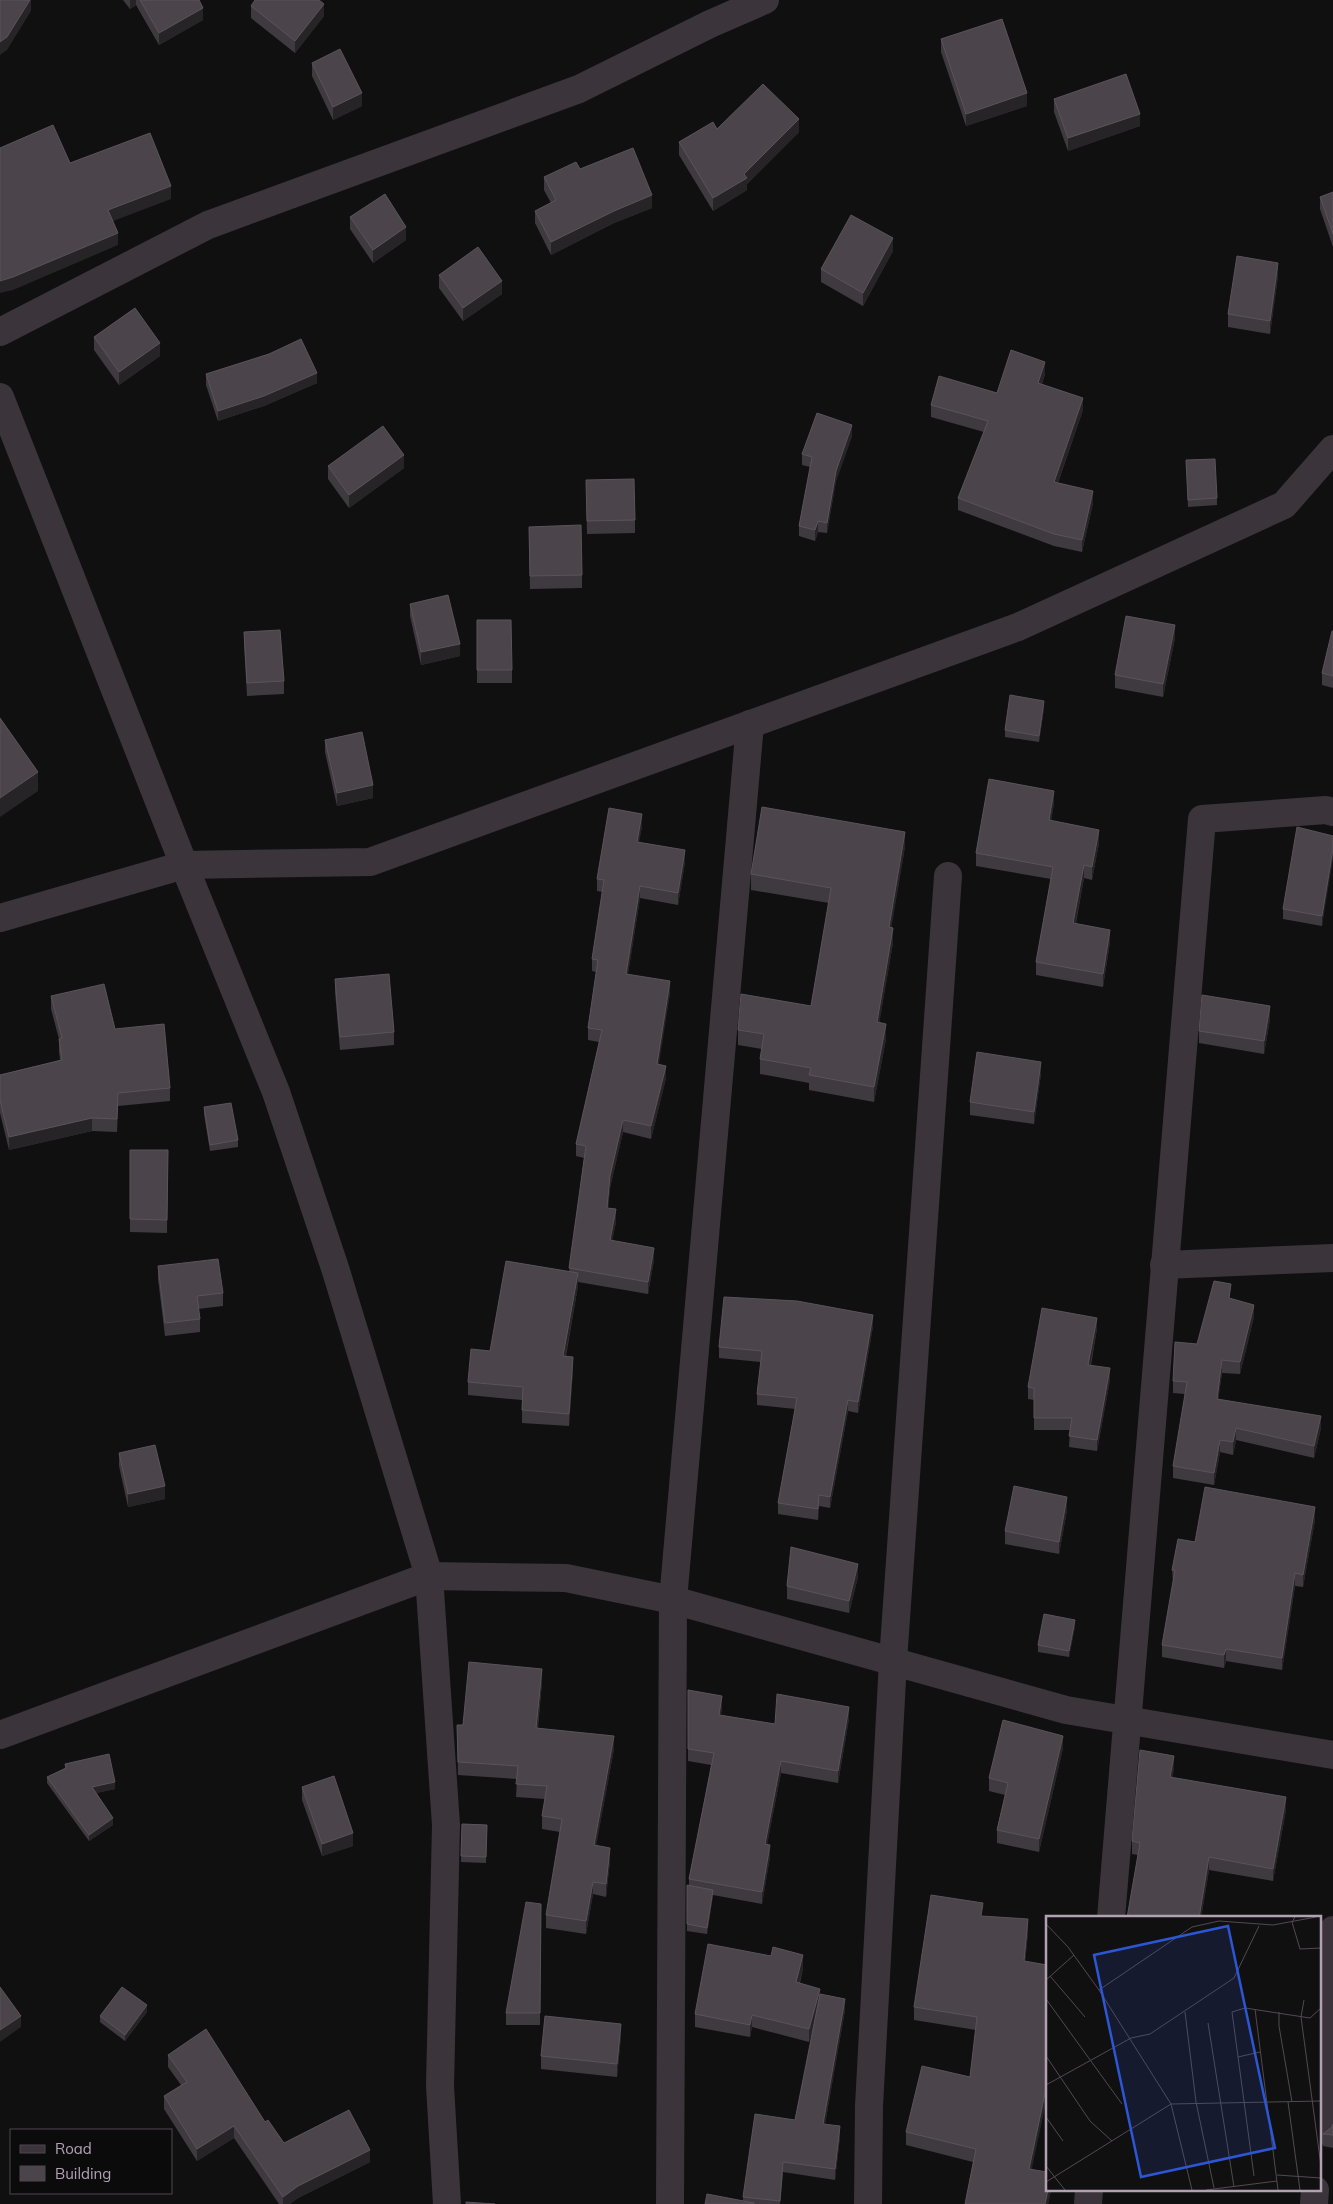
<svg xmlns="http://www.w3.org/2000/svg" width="1333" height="2204" font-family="Mulish,sans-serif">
  <rect width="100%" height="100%" fill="#111011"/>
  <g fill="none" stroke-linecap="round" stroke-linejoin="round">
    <g stroke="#3b353b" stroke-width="28">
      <polyline points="0,332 208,225 579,89 710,24 765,0"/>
      <polyline points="0,397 184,865 276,1092 335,1268 429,1576 446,1825 440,2086 447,2204"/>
      <polyline points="0,918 184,865 370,862 1018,627 1284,505 1333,449"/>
      <polyline points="1164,1265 1333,1258"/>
      <polyline points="1111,1918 1202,819 1326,810 1333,812"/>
      <polyline points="1319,2131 1333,1930"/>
      <polyline points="670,2204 673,1600 750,724"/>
      <polyline points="868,2204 869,2106 893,1661 948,876"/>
      <polyline points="1088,2204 1089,2190"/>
      <polyline points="1314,2204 1315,2190"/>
    </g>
    <polyline stroke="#3b353b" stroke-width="28" points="0,1735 429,1576 566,1578 673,1600 1066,1710 1333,1755"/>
  </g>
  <g fill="#3f3a3f">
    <polygon points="123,0 199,0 203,20 159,45 136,5 130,9"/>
    <polygon points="251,6 324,16 295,53 251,18"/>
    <polygon points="941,39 1027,106 966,126 941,52"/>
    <polygon points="312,63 362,106 333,120 312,76"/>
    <polygon points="1054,99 1140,126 1068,151 1054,112"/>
    <polygon points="717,129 799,132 747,184 747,190 713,211 679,155 679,142"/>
    <polygon points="580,169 652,208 614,223 551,255 535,223 535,211 551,203 544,190 544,177"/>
    <polygon points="1333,192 1333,247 1320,209 1320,197"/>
    <polygon points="350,217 406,240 373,263 350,229"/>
    <polygon points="893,251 863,306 821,282 821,269"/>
    <polygon points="439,275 502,294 463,321 439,288"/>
    <polygon points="1278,276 1270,334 1228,327 1228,314"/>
    <polygon points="94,337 160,356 119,385 94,350"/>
    <polygon points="269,354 317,383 264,406 218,421 206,385 206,374"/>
    <polygon points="1045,374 1042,384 1083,410 1058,483 1093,503 1082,552 1054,546 958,510 958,498 984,432 931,417 931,405 997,393"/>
    <polygon points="852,436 836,481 827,533 818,532 815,541 799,536 799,526 810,467 802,465 802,454"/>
    <polygon points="1186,460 1217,498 1217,505 1188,507"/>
    <polygon points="328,466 404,468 349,508 328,479"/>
    <polygon points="586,480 635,520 635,533 587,534"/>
    <polygon points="529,539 582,575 582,588 530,589"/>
    <polygon points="410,604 460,656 421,665 410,616"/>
    <polygon points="477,620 512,670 512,683 477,683"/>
    <polygon points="1333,631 1333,688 1322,685 1322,673"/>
    <polygon points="244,632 284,681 284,694 247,696 244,644"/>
    <polygon points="1175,638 1163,697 1115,688 1115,675"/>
    <polygon points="1044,708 1039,742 1005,737 1005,730"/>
    <polygon points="325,740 373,798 337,806 325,752"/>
    <polygon points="1054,803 1051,821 1099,843 1092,880 1084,878 1076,923 1110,942 1103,987 1036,975 1036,962 1051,879 976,866 976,853"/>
    <polygon points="642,826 639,842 685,862 678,905 640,898 628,974 670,993 658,1065 666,1078 651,1139 623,1132 610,1188 608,1208 616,1222 612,1240 654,1260 648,1294 578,1282 578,1286 566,1356 573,1370 569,1426 522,1423 522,1400 468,1395 468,1382 490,1351 569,1272 584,1158 576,1156 576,1144 599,1042 588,1040 588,1028 596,972 592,971 592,959 603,892 597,891 597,879"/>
    <polygon points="1333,836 1322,926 1283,919 1283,909"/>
    <polygon points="905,847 891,927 893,943 879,1023 886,1039 874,1102 809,1090 809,1083 760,1074 760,1059 762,1049 738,1045 738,1030 811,1006 829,903 751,890 751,874"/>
    <polygon points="335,979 394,1032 394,1045 340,1050 335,992"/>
    <polygon points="51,996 115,1029 170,1088 170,1101 118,1106 117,1132 92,1131 9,1150 0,1113 0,1075 60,1060 59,1052 59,1039 51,1009"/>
    <polygon points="1270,1019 1264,1054 1199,1043 1199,1031"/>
    <polygon points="1041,1074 1034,1124 970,1115 970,1102"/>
    <polygon points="204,1107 238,1140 238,1147 210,1151 204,1114"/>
    <polygon points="168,1150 167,1233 130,1232 130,1219"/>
    <polygon points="158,1266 223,1293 223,1306 198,1309 200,1319 200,1332 165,1336 158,1279"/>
    <polygon points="1231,1298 1254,1317 1240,1374 1222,1373 1218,1399 1321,1428 1314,1458 1236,1440 1233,1455 1220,1452 1214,1485 1173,1478 1173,1466 1185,1394 1173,1393 1173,1381 1197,1344"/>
    <polygon points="873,1326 858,1413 848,1411 830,1508 819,1506 818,1520 778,1514 778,1503 795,1409 757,1405 757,1394 761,1362 719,1358 719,1347"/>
    <polygon points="1097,1329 1091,1365 1110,1380 1097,1451 1069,1447 1070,1430 1034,1430 1034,1400 1028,1399 1028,1387"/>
    <polygon points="119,1453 165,1499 128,1507 119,1466"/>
    <polygon points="1067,1510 1059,1554 1005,1544 1005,1531"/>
    <polygon points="1315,1520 1303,1587 1295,1586 1282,1670 1226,1661 1224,1668 1162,1657 1162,1645 1173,1582 1172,1570 1195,1542"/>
    <polygon points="858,1577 849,1613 787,1599 787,1586"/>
    <polygon points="1075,1626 1069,1657 1038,1652 1038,1645"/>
    <polygon points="542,1682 538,1728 614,1749 596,1845 610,1861 606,1897 593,1894 586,1934 546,1928 546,1915 560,1832 542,1829 542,1816 545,1799 516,1797 517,1779 458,1775 457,1725 463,1725"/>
    <polygon points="688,1690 722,1708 721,1715 775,1724 849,1719 838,1783 781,1773 767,1844 770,1857 762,1904 713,1895 707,1934 687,1931 687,1885 689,1886 689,1879 711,1765 688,1761"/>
    <polygon points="1063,1748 1039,1852 997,1843 997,1830 1005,1795 989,1791 989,1778"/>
    <polygon points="65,1764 115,1789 96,1793 113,1825 89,1841 47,1783 47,1777 65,1769"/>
    <polygon points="1174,1769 1172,1778 1286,1810 1273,1881 1209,1870 1201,1918 1127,1918 1138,1855 1132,1854 1132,1841"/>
    <polygon points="302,1787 353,1846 322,1856 302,1800"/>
    <polygon points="462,1824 487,1825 486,1863 461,1862"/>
    <polygon points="541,1904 540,2025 506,2025 506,2013"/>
    <polygon points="983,1916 1028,1932 1025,1962 1047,1965 1046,2061 1047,2097 1031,2169 1051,2190 1048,2204 965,2204 973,2162 906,2145 906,2132 970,2077 976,2030 914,2020 914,2007"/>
    <polygon points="803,1968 800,1983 845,2010 825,2124 840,2137 835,2180 783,2172 780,2204 705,2204 743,2201 743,2197 795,2120 816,2017 809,2042 752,2027 750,2037 695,2027 695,2014"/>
    <polygon points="147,2012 125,2041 100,2022 100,2016"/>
    <polygon points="621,2036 617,2077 541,2069 541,2056"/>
    <polygon points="168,2055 265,2122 284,2143 370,2162 298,2198 290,2204 279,2204 234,2138 197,2161 164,2109 164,2096 181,2085 168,2067"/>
    <polygon points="1333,2124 1333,2148 1323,2146 1323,2134 1332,2127"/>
  </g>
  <g fill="#272427">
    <polygon points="30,0 31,0 31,11 7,50 0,55 0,42"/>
    <polygon points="130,0 136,0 136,5 130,9"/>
    <polygon points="324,4 324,16 295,53 295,41"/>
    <polygon points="203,8 203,20 159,45 159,33"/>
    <polygon points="362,93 362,106 333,120 333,107"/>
    <polygon points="1027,93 1027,106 966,126 966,114"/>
    <polygon points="1140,114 1140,126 1068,151 1068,138"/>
    <polygon points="799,119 799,132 747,184 747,190 713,211 713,198 744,174"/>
    <polygon points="171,186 171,199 108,223 108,210"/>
    <polygon points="652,195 652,208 614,223 551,255 551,242 614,211"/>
    <polygon points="406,227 406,240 373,263 373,250"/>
    <polygon points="118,233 118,245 13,290 0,293 0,281"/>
    <polygon points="893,238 893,251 863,306 863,293"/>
    <polygon points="1278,263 1278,276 1270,334 1270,321"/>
    <polygon points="502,281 502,294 463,321 463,308"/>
    <polygon points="160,343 160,356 119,385 119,372"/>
    <polygon points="1045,362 1045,374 1038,395 1038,383"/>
    <polygon points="317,373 317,383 264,406 218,421 218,411"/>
    <polygon points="1083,398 1083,410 1054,494 1054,482"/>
    <polygon points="852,425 852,436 836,481 827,533 827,523 836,471"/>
    <polygon points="404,455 404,468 349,508 349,495"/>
    <polygon points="1093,491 1093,503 1082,552 1082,540"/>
    <polygon points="818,521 818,532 815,541 815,530"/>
    <polygon points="1175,625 1175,638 1163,697 1163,684"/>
    <polygon points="460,644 460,656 421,665 421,652"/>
    <polygon points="1044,701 1044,708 1039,742 1039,736"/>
    <polygon points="38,772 38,791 0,817 0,798"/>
    <polygon points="373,785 373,798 337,806 337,793"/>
    <polygon points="1054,791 1054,803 1049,833 1049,820"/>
    <polygon points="642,814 642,826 637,854 637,842"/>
    <polygon points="1099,830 1099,843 1092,880 1092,867"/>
    <polygon points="905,832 905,847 889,942 889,927"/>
    <polygon points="1333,849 1333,859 1322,926 1322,916"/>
    <polygon points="685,850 685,862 678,905 678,893"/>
    <polygon points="1084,865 1084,878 1073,936 1073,923"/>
    <polygon points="640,886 640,898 626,986 626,974"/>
    <polygon points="893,928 893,943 877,1037 877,1022"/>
    <polygon points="1110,930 1110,942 1103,987 1103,974"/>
    <polygon points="670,981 670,993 657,1077 657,1064"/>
    <polygon points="1270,1006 1270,1019 1264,1054 1264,1041"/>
    <polygon points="886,1024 886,1039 874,1102 874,1087"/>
    <polygon points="1041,1062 1041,1074 1034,1124 1034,1112"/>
    <polygon points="666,1066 666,1078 651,1139 651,1126"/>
    <polygon points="118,1093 118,1106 117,1132 117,1119"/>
    <polygon points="92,1118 92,1131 9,1150 9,1137"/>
    <polygon points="623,1120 623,1132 610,1188 607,1220 607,1208 610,1176"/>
    <polygon points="616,1209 616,1222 610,1252 610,1240"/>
    <polygon points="654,1248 654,1260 648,1294 648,1282"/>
    <polygon points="578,1273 578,1286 563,1369 563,1356"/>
    <polygon points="1254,1305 1254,1317 1240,1374 1240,1362"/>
    <polygon points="873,1315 873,1326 858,1413 858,1402"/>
    <polygon points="1097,1318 1097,1329 1088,1376 1088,1365"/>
    <polygon points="573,1357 573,1370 569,1426 569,1414"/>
    <polygon points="1222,1360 1222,1373 1217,1411 1217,1399"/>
    <polygon points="1110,1368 1110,1380 1097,1451 1097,1440"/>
    <polygon points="848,1400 848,1411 830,1508 830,1497"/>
    <polygon points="1321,1416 1321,1428 1314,1458 1314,1446"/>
    <polygon points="1236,1428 1236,1440 1233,1455 1233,1442"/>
    <polygon points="1220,1440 1220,1452 1214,1485 1214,1473"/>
    <polygon points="165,1486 165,1499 128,1507 128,1494"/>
    <polygon points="819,1495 819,1506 818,1520 818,1509"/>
    <polygon points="1067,1497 1067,1510 1059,1554 1059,1542"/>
    <polygon points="1315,1507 1315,1520 1303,1587 1303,1575"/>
    <polygon points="858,1564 858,1577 849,1613 849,1601"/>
    <polygon points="1295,1573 1295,1586 1282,1670 1282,1658"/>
    <polygon points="1075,1620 1075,1626 1069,1657 1069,1651"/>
    <polygon points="1226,1649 1226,1661 1224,1668 1224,1655"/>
    <polygon points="542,1669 542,1682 536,1741 536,1728"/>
    <polygon points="722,1696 722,1708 719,1727 719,1715"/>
    <polygon points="849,1707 849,1719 838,1783 838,1771"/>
    <polygon points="614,1736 614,1749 594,1858 594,1845"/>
    <polygon points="1063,1736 1063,1748 1039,1852 1039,1839"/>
    <polygon points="1174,1756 1174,1769 1170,1790 1170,1777"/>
    <polygon points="781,1761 781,1773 765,1856 765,1844"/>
    <polygon points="115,1782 115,1789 92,1794 92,1787"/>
    <polygon points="1286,1797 1286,1810 1273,1881 1273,1869"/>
    <polygon points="113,1818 113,1825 89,1841 89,1835"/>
    <polygon points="353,1833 353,1846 322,1856 322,1844"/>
    <polygon points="770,1845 770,1857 762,1904 762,1892"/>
    <polygon points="610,1848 610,1861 606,1897 606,1884"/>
    <polygon points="1209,1857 1209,1870 1201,1918 1199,1918"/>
    <polygon points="593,1882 593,1894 586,1934 586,1921"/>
    <polygon points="713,1890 713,1896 707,1934 707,1928"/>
    <polygon points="1028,1919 1028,1932 1024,1974 1024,1961"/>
    <polygon points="803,1955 803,1968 796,1995 796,1982"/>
    <polygon points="820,1989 820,2001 809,2042 809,2029"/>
    <polygon points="845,1999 845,2010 823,2135 823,2124"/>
    <polygon points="147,2005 147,2012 125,2041 125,2035"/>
    <polygon points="752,2015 752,2027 750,2037 750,2025"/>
    <polygon points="21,2016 21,2027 0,2042 0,2030"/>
    <polygon points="621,2024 621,2036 617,2077 617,2064"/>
    <polygon points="1047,2042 1047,2055 1045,2073 1045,2060"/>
    <polygon points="1047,2084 1047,2097 1029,2182 1029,2169"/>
    <polygon points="234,2126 234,2138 197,2161 197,2149"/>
    <polygon points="840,2126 840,2137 835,2180 835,2169"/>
    <polygon points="370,2150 370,2162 298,2198 290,2204 283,2204 283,2197 298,2186"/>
    <polygon points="783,2162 783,2172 780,2204 780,2201"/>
    <polygon points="1048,2190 1051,2190 1048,2204 1045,2204"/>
  </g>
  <g fill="#4b454b" stroke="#5b535b">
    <polygon points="0,0 30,0 7,37 0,42"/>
    <polygon points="140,0 199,0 203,8 159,33"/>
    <polygon points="255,0 319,0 324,4 295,41 251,6"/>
    <polygon points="1002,19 1027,93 966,114 941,39"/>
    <polygon points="340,49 362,93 333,107 312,63"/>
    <polygon points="1126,74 1140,114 1068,138 1054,99"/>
    <polygon points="763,84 799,119 744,174 747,178 713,198 679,142 713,122 717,129"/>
    <polygon points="53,125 70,163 150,133 171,186 108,210 118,233 13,277 0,281 0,148"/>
    <polygon points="633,148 652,195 614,211 551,242 535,211 556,200 544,177 576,162 580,169"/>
    <polygon points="1333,192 1333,234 1320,197"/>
    <polygon points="385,194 406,227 373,250 350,217"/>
    <polygon points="851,215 893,238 863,293 821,269"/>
    <polygon points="478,247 502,281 463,308 439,275"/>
    <polygon points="1237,256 1278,263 1270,321 1228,314"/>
    <polygon points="135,308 160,343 119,372 94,337"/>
    <polygon points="301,339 317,373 264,396 218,411 206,374 269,354"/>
    <polygon points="1011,350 1045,362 1038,383 1083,398 1054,482 1093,491 1082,540 1054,534 958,498 988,421 931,405 939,376 997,393"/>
    <polygon points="817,413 852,425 836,471 827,523 818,521 815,530 799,526 812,457 802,454"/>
    <polygon points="383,426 404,455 349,495 328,466"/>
    <polygon points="1215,459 1217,498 1188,500 1186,460"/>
    <polygon points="634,479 635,520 587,521 586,480"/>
    <polygon points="581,525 582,575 530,576 529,527"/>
    <polygon points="448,595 460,644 421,652 410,604"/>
    <polygon points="1126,616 1175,625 1163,684 1115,675"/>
    <polygon points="477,620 511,620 512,670 477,670"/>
    <polygon points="280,630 284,681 247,683 244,632"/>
    <polygon points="1332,631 1333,631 1333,676 1322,673"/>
    <polygon points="1010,695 1044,701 1039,736 1005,730"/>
    <polygon points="0,718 38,772 0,798"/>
    <polygon points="362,732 373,785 337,793 325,740"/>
    <polygon points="989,779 1054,791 1049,820 1099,830 1092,867 1084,865 1073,923 1110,930 1103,974 1036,962 1053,867 976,853"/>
    <polygon points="762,807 905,832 889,927 893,928 877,1022 886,1024 874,1087 809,1075 811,1068 760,1059 764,1034 738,1030 741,994 811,1006 831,888 751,874"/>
    <polygon points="609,808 642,814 637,842 685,850 678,893 640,886 626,974 670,981 657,1064 666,1066 651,1126 623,1120 610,1176 607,1208 616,1209 610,1240 654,1248 648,1282 569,1268 586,1146 576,1144 602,1030 588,1028 598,960 592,959 604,880 597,879"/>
    <polygon points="1297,827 1333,836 1333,849 1322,916 1283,909"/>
    <polygon points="389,974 394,1032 340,1037 335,979"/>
    <polygon points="104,984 115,1029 164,1024 170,1088 118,1093 117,1119 92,1118 9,1137 0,1100 0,1075 62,1060 59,1039 62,1038 51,996"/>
    <polygon points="1202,995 1270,1006 1264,1041 1199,1031"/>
    <polygon points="977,1052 1041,1062 1034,1112 970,1102"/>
    <polygon points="231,1103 238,1140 210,1145 204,1107"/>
    <polygon points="130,1150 168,1150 167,1220 130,1219"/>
    <polygon points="218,1259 223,1293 197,1296 200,1319 165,1323 158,1266"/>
    <polygon points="506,1261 578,1273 563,1356 573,1357 569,1414 522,1410 523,1387 468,1382 471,1349 490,1351"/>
    <polygon points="1214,1281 1231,1284 1229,1298 1254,1305 1240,1362 1222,1360 1217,1399 1321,1416 1314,1446 1236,1428 1233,1442 1220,1440 1214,1473 1173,1466 1187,1382 1173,1381 1175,1342 1197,1344"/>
    <polygon points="724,1297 797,1301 873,1315 858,1402 848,1400 830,1497 819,1495 818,1509 778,1503 797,1398 757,1394 762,1351 719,1347"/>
    <polygon points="1042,1308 1097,1318 1088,1365 1110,1368 1097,1440 1069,1436 1072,1418 1034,1418 1034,1388 1028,1387"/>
    <polygon points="155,1445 165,1486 128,1494 119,1453"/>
    <polygon points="1014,1486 1067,1497 1059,1542 1005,1531"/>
    <polygon points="1205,1487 1315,1507 1303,1575 1295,1573 1282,1658 1226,1649 1224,1655 1162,1645 1175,1570 1172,1570 1178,1539 1195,1542"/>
    <polygon points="791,1547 858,1564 849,1601 787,1586"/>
    <polygon points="1044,1614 1075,1620 1069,1651 1038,1645"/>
    <polygon points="469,1662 542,1669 536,1728 614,1736 594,1845 610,1848 606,1884 593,1882 586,1921 546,1915 562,1819 542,1816 547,1786 516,1784 518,1766 458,1762 457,1725 463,1725"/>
    <polygon points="688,1690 722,1696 719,1715 775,1724 777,1694 849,1707 838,1771 781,1761 765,1844 770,1845 762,1892 689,1879 714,1753 688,1749"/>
    <polygon points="1003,1720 1063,1736 1039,1839 997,1830 1008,1783 989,1778"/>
    <polygon points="1140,1750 1174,1756 1170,1777 1286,1797 1273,1869 1209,1857 1199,1918 1127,1918 1140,1843 1132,1841"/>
    <polygon points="109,1754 115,1782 92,1787 113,1818 89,1835 47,1777 66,1768 65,1764"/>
    <polygon points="334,1776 353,1833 322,1844 302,1787"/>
    <polygon points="462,1824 487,1825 486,1857 461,1856"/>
    <polygon points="687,1885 713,1890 707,1928 687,1924"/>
    <polygon points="931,1895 983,1903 981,1916 1028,1919 1024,1961 1047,1965 1047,2042 1045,2060 1047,2061 1047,2084 1029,2169 1047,2172 1047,2190 1048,2190 1045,2204 965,2204 976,2149 906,2132 922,2066 970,2077 977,2017 914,2007"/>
    <polygon points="526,1902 541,1904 540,2013 506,2013"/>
    <polygon points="708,1944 771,1956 773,1947 803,1955 796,1982 820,1989 809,2029 752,2015 750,2025 695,2014"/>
    <polygon points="0,1987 21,2016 0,2030"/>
    <polygon points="122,1987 147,2005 125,2035 100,2016"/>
    <polygon points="820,1994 845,1999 823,2124 840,2126 835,2169 783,2162 780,2201 743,2197 755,2114 795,2120"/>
    <polygon points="545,2016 621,2024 617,2064 541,2056"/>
    <polygon points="206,2029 265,2122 268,2120 284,2143 349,2110 370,2150 298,2186 283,2197 234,2126 197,2149 164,2096 187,2082 168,2055"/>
    <polygon points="1333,2124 1333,2135 1323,2134 1332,2127"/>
    <polygon points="707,2194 754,2203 754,2204 705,2204"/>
    <polygon points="466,2202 495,2204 466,2204"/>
  </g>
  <g transform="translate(1046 1916)">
    <rect width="275" height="275" fill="#111011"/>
    <path fill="none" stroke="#514a51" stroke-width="1" d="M249 1 246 6 254 33 275 32M0 8 22 31 53 74 125 188 146 274M4 60 39 101M0 64 28 39M53 74 146 11 173 5 227 9 270 1M0 83 76 188M258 84 255 101 275 250M209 93 232 274M139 96 150 186 168 272M233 96V110L246 186M162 107 188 271M0 140 44 205 66 225M192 141 214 136M0 169 85 122 104 118 188 62 213 10M242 186 254 274M0 201 17 225M0 250 19 274M231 259 275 262M208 260 186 96 199 92 264 102 275 92M0 266 125 188 275 185M160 274 231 265"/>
    <path fill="#2c56d4" fill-opacity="0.15" stroke="#2c56d4" stroke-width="2.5" d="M182 10 229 232 95 261 48 39Z"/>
    <rect width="275" height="275" fill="none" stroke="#b1a1b2" stroke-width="2.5"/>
  </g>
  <rect x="10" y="2129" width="162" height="65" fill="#0c0b0c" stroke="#4e474e"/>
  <rect x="20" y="2145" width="25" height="8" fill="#3b353b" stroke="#4e474e"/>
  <text x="55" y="2154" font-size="15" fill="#b1a1b2">Road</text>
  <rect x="20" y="2166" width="25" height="15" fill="#4b454b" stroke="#4e474e"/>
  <text x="55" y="2179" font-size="15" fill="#b1a1b2">Building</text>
</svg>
